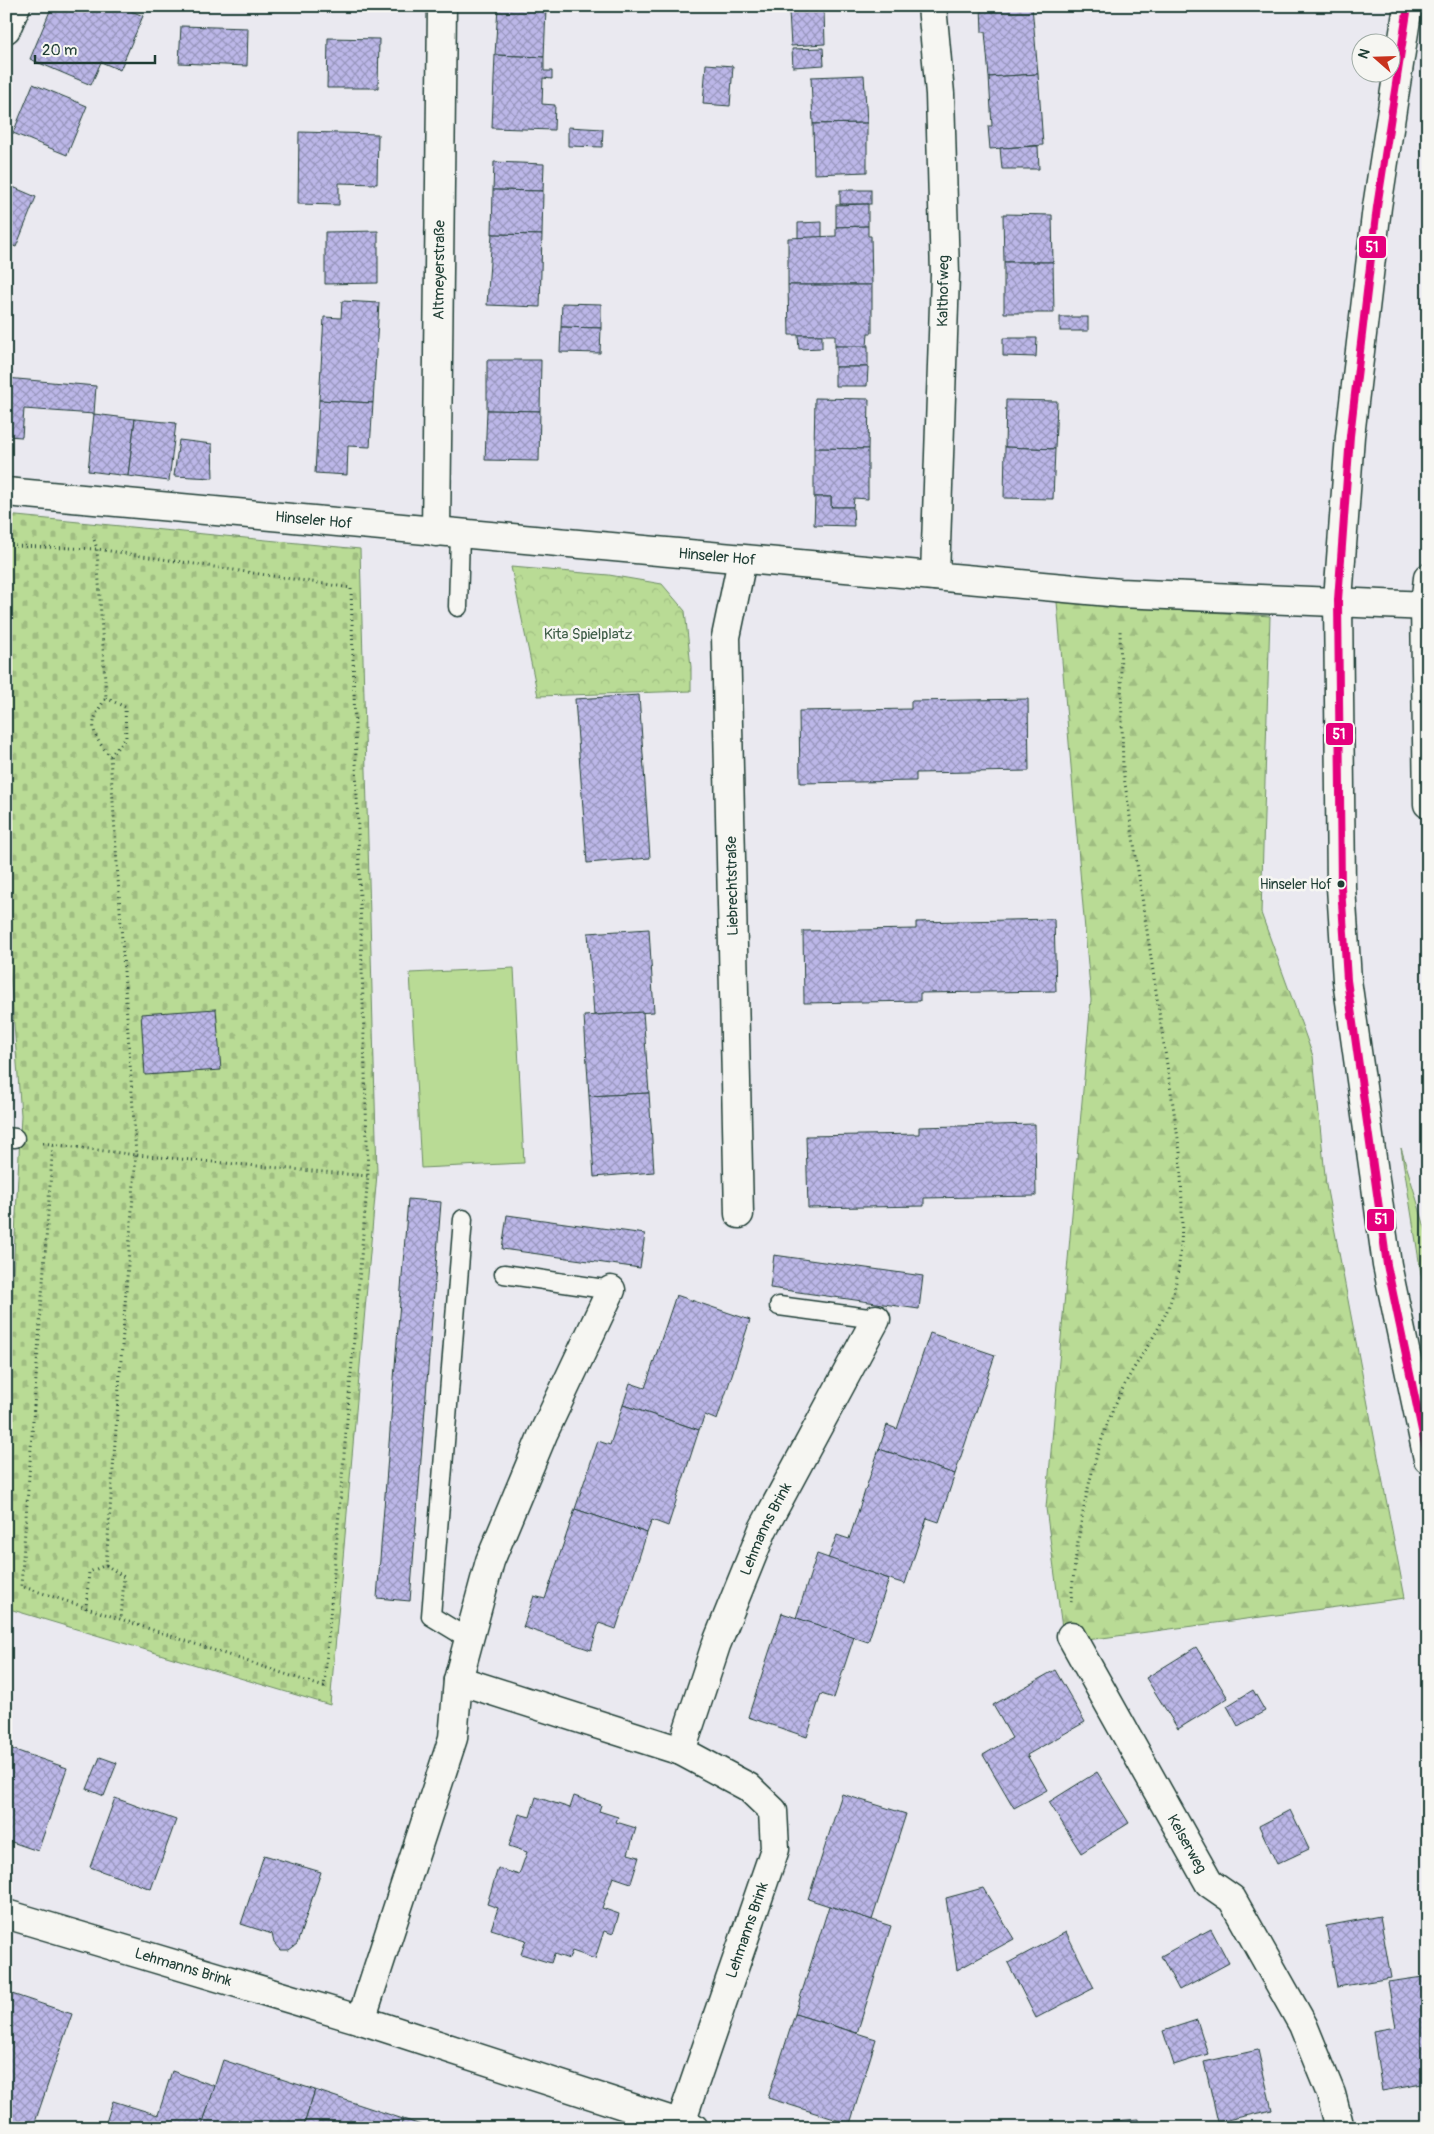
<svg xmlns="http://www.w3.org/2000/svg" width="1434" height="2134" font-family="Pangolin,sans-serif">
  <defs>
    <pattern id="forest-firs" width="22" height="20" patternUnits="userSpaceOnUse" patternTransform="scale(1.25)"><rect width="22" height="20" fill="#b9db95"/><path d="M5 1l3.5 6h-7zM16 11l3.5 6h-7z" fill="#9fbd81"/></pattern>
    <pattern id="cemetery-stones" width="16" height="16" patternUnits="userSpaceOnUse" patternTransform="scale(1.25)"><rect width="16" height="16" fill="#b9db95"/><path d="M2 7V4a2 2 0 0 1 4 0v3zM10 15v-3a2 2 0 0 1 4 0v3z" fill="#9fbd81"/></pattern>
    <pattern id="park-crowns" width="20" height="18" patternUnits="userSpaceOnUse" patternTransform="scale(1.25)"><rect width="20" height="18" fill="#b9db95"/><path d="M2 6a3 3 0 1 1 6 0M12 15a3 3 0 1 1 6 0" fill="none" stroke="#9fbd81"/></pattern>
    <pattern id="building-cross-hatch" width="8" height="8" patternUnits="userSpaceOnUse" patternTransform="scale(1.25)"><rect width="8" height="8" fill="#bcb7e8"/><path d="M0 0l8 8M0 8l8-8" fill="none" stroke="#9896bd"/></pattern>
  </defs>
  <rect width="100%" height="100%" fill="#eae9f0"/>
  <filter id="ink" filterUnits="userSpaceOnUse"><feTurbulence type="fractalNoise" baseFrequency=".02" numOctaves="2"/><feDisplacementMap in="SourceGraphic" scale="10" xChannelSelector="R" yChannelSelector="G"/><feConvolveMatrix kernelMatrix="1 2 1 2 8 2 1 2 1" color-interpolation-filters="sRGB"/></filter>
  <g filter="url(#ink)">
    <g fill="#b9db95" stroke="#6c8c64">
      <polygon points="514,968 524,1163 421,1168 410,973"/>
      <polygon points="1401,1148 1428,1237 1428,1317"/>
    </g>
    <polygon fill="url(#forest-firs)" stroke="#6c8c64" points="1057,602 1270,616 1261,913 1313,1056 1326,1185 1405,1598 1064,1643 1046,1508 1091,1000"/>
    <polygon fill="url(#cemetery-stones)" stroke="#6c8c64" points="6,515 360,549 377,1174 330,1705 6,1608 6,1417 21,1115 6,921"/>
    <polygon fill="url(#park-crowns)" stroke="#6c8c64" points="511,567 609,575 662,584 685,611 691,667 691,691 538,696"/>
    <g fill="url(#building-cross-hatch)" stroke="#1f3d34">
      <polygon points="52,6 120,6 143,16 120,70 101,62 91,85 30,59"/>
      <polygon points="794,6 849,6 849,10 794,12"/>
      <polygon points="981,6 1032,6 1038,74 989,77 985,32 982,32"/>
      <polygon points="498,7 546,9 544,57 495,55"/>
      <polygon points="824,11 825,44 791,46 789,12"/>
      <polygon points="181,26 248,28 247,66 179,63"/>
      <polygon points="328,38 379,39 378,88 327,88"/>
      <polygon points="823,48 824,65 793,67 792,49"/>
      <polygon points="495,55 544,57 544,71 552,71 552,79 543,78 542,104 555,105 554,130 492,128"/>
      <polygon points="706,64 733,66 730,106 703,104"/>
      <polygon points="1038,74 1043,145 990,149 988,126 992,126 989,77"/>
      <polygon points="864,75 867,123 813,124 811,77"/>
      <polygon points="33,84 87,106 67,155 13,133"/>
      <polygon points="867,123 867,172 814,174 813,124"/>
      <polygon points="568,127 603,129 602,147 568,146"/>
      <polygon points="299,132 378,134 377,184 339,183 339,205 298,204"/>
      <polygon points="1038,146 1039,169 1002,169 1000,148"/>
      <polygon points="494,162 544,164 543,191 493,190"/>
      <polygon points="6,184 36,197 16,247 6,243"/>
      <polygon points="493,190 543,191 542,235 492,234"/>
      <rect x="840" y="190" width="31" height="14"/>
      <polygon points="868,204 868,226 836,227 836,205"/>
      <polygon points="1003,214 1052,215 1053,262 1004,262"/>
      <polygon points="822,222 822,237 798,238 798,223"/>
      <polygon points="868,226 868,236 871,236 872,285 788,285 788,238 836,236 836,227"/>
      <polygon points="378,231 378,283 325,284 325,232"/>
      <polygon points="492,234 542,235 540,307 487,305"/>
      <polygon points="1004,262 1053,262 1054,313 1004,313"/>
      <polygon points="788,285 872,285 872,333 868,333 867,347 835,346 835,335 789,335"/>
      <polygon points="342,301 379,303 373,403 319,400 324,317 341,318"/>
      <polygon points="562,303 601,304 601,328 561,327"/>
      <rect x="1060" y="317" width="28" height="14"/>
      <polygon points="561,327 601,328 600,353 560,352"/>
      <polygon points="798,335 822,335 822,348 799,349"/>
      <polygon points="1003,338 1037,338 1036,357 1003,356"/>
      <rect x="835" y="346" width="33" height="21"/>
      <polygon points="487,360 541,360 540,411 487,410"/>
      <polygon points="835,367 868,367 867,386 835,386"/>
      <polygon points="6,378 96,386 94,414 24,409 22,437 6,436"/>
      <polygon points="815,398 869,399 868,449 814,448"/>
      <polygon points="319,400 373,403 370,447 348,446 347,475 315,473"/>
      <polygon points="1006,400 1057,401 1055,449 1005,447"/>
      <polygon points="487,410 540,411 539,461 485,460"/>
      <polygon points="94,414 135,419 128,476 88,471"/>
      <polygon points="135,419 176,423 169,481 128,476"/>
      <polygon points="179,440 212,444 213,478 174,476"/>
      <polygon points="1005,447 1055,449 1053,499 1004,498"/>
      <polygon points="814,448 868,449 868,499 854,498 853,507 831,507 831,497 814,497"/>
      <polygon points="815,497 831,497 831,507 853,507 854,526 814,525"/>
      <polygon points="639,695 650,858 587,863 575,699"/>
      <polygon points="1028,699 1029,771 916,773 916,781 800,783 799,711 911,709 911,701"/>
      <polygon points="1054,919 1056,991 920,993 920,1001 804,1003 803,931 916,929 916,922"/>
      <polygon points="649,929 654,1012 594,1015 588,933"/>
      <polygon points="216,1009 221,1070 145,1075 141,1014"/>
      <polygon points="643,1012 649,1093 589,1096 584,1016"/>
      <polygon points="649,1093 654,1172 594,1177 589,1096"/>
      <polygon points="1035,1124 1036,1196 924,1198 924,1206 808,1208 806,1136 919,1134 919,1127"/>
      <polygon points="408,1199 441,1202 410,1601 377,1598"/>
      <polygon points="507,1215 645,1234 640,1268 502,1249"/>
      <polygon points="774,1255 923,1276 919,1309 770,1288"/>
      <polygon points="676,1295 750,1320 717,1420 705,1415 699,1430 623,1405 630,1383 645,1388"/>
      <polygon points="930,1333 995,1355 955,1474 879,1449 887,1425 897,1429"/>
      <polygon points="623,1405 699,1430 668,1526 652,1520 647,1533 575,1509 598,1441 610,1445"/>
      <polygon points="879,1449 955,1474 939,1522 927,1518 905,1584 828,1559 837,1535 849,1539"/>
      <polygon points="575,1509 647,1533 616,1629 599,1623 591,1650 523,1627 534,1596 545,1599"/>
      <polygon points="817,1554 889,1579 868,1642 796,1618"/>
      <polygon points="782,1613 854,1637 834,1698 821,1694 807,1737 748,1717"/>
      <polygon points="1196,1647 1228,1698 1178,1729 1146,1678"/>
      <polygon points="1055,1670 1085,1722 1027,1755 1047,1790 1014,1808 983,1755 1012,1738 993,1705"/>
      <polygon points="1253,1690 1265,1711 1238,1726 1227,1706"/>
      <polygon points="6,1747 67,1768 38,1851 6,1840"/>
      <polygon points="100,1757 117,1763 104,1796 87,1789"/>
      <polygon points="1097,1772 1129,1823 1081,1853 1049,1802"/>
      <polygon points="842,1794 906,1814 872,1920 808,1899"/>
      <polygon points="574,1796 601,1805 599,1811 618,1817 616,1822 636,1828 628,1854 639,1857 631,1883 613,1877 602,1908 619,1914 613,1934 604,1931 595,1959 572,1951 569,1959 554,1954 551,1963 521,1954 526,1940 491,1929 498,1908 487,1904 498,1868 519,1875 527,1852 509,1846 519,1814 530,1817 536,1797 570,1808"/>
      <polygon points="115,1798 176,1820 151,1889 90,1867"/>
      <polygon points="1290,1810 1309,1849 1277,1864 1259,1826"/>
      <polygon points="264,1855 321,1872 297,1944 289,1950 280,1950 274,1943 272,1934 241,1924"/>
      <polygon points="983,1888 1014,1939 957,1970 946,1898"/>
      <polygon points="829,1906 891,1926 857,2033 795,2014"/>
      <polygon points="1380,1916 1391,1978 1337,1987 1326,1926"/>
      <polygon points="1211,1929 1229,1963 1179,1990 1161,1956"/>
      <polygon points="1066,1932 1094,1988 1036,2018 1008,1963"/>
      <polygon points="1423,1977 1428,2005 1428,2083 1382,2091 1373,2031 1396,2027 1388,1982"/>
      <polygon points="6,1992 72,2014 33,2128 6,2128"/>
      <polygon points="795,2014 876,2039 850,2124 768,2098"/>
      <polygon points="1197,2020 1208,2054 1174,2065 1163,2031"/>
      <polygon points="1258,2050 1272,2110 1218,2122 1204,2062"/>
      <polygon points="223,2060 315,2090 303,2128 201,2128"/>
      <polygon points="172,2071 215,2086 201,2128 104,2128 113,2101 158,2115"/>
      <polygon points="315,2090 403,2119 400,2128 303,2128"/>
      <polygon points="403,2119 430,2128 400,2128"/>
      <polygon points="1138,2119 1139,2128 1082,2128 1082,2124"/>
    </g>
    <g fill="none" stroke-linecap="round" stroke-linejoin="round">
      <defs>
        <g id="service">
          <polyline points="458,607 460,534"/>
          <polyline points="6,1137 15,1138"/>
          <polyline points="463,1219 431,1616 469,1639"/>
          <polyline points="504,1274 611,1290"/>
          <polyline points="779,1306 876,1319"/>
        </g>
        <g id="minor">
          <polyline points="932,6 940,94 945,275 935,576"/>
          <polyline points="6,29 16,6"/>
          <path id="s1" d="M6 492 1120 593 1428 606"/>
          <path id="s2" d="M436 532 442 6"/>
          <polyline points="739,1214 726,637 742,560"/>
          <path id="s3" d="M1071 1636 1209 1883 1232 1899 1303 2025 1331 2094 1340 2128"/>
          <polyline points="458,1680 681,1751 748,1787 773,1811 775,1849 681,2122"/>
          <path id="s4" d="M681 1751 716 1645 763 1529 876 1319"/>
          <path id="s5" d="M6 1914 361 2020 694 2128"/>
          <polyline points="361,2020 453,1738 458,1680 490,1561 543,1434 611,1290"/>
        </g>
        <g id="secondary">
          <polyline points="1408,6 1377,207 1350,436 1338,600 1341,887 1347,980 1387,1265 1428,1459"/>
          <polyline points="1428,578 1425,605 1428,804"/>
        </g>
      </defs>
      <use href="#service" stroke="#1f3d34" stroke-width="21"/>
      <use href="#minor" stroke="#1f3d34" stroke-width="31"/>
      <use href="#secondary" stroke="#1f3d34" stroke-width="31"/>
      <g stroke="#1f3d34" stroke-width="3" stroke-dasharray="1 4" stroke-linecap="butt">
        <polyline points="15,546 97,549 351,588 368,1176 324,1687 21,1586 53,1144"/>
        <polyline points="106,698 125,707 126,738 110,756"/>
        <polyline points="43,1143 136,1155 368,1176"/>
        <polyline points="106,1565 124,1577 121,1620"/>
        <path d="M1071 1602C1077 1530 1091 1451 1124 1386 1138 1358 1159 1333 1170 1303 1186 1258 1182 1199 1180 1152L1123 770 1120 629"/>
        <path d="M86 1609 89 1572 106 1565 136 1155 110 756C90 733 88 723 106 698L97 549 93 536"/>
      </g>
      <use href="#service" stroke="#f6f6f2" stroke-width="18"/>
      <use href="#minor" stroke="#f6f6f2" stroke-width="28"/>
      <use href="#secondary" stroke="#f6f6f2" stroke-width="28"/>
      <defs>
        <polyline id="bus-1" points="1408,6 1377,207 1350,436 1338,600 1341,887 1347,980 1387,1265 1428,1459"/>
      </defs>
      <use href="#bus-1" stroke="#f6f6f2" stroke-width="11"/>
      <use href="#bus-1" stroke="#e5007d" stroke-width="8"/>
    </g>
  </g>
  <circle fill="#1f3d34" stroke="#f6f6f2" stroke-width="2" cx="1341" cy="884" r="4.5"/>
  <g text-anchor="middle" stroke-width="5" stroke-linejoin="round" paint-order="stroke">
    <g font-size="14" fill="#1f3d34" stroke="#f6f6f2" text-anchor="end">
      <text x="1332" y="889">Hinseler Hof</text>
    </g>
    <g font-size="15" fill="#1f3d34" stroke="#f6f6f2">
      <text dy="5" stroke="none"><textPath href="#s2" startOffset="262">Altmeyerstraße</textPath></text>
      <text transform="translate(943 291) rotate(-89)" y="5">Kalthofweg</text>
      <text dy="5" stroke="none"><textPath href="#s1" startOffset="309">Hinseler Hof</textPath></text>
      <text dy="5" stroke="none"><textPath href="#s1" startOffset="714">Hinseler Hof</textPath></text>
      <text transform="translate(732 886) rotate(-91)" y="5">Liebrechtstraße</text>
      <text dy="5" stroke="none"><textPath href="#s4" startOffset="238">Lehmanns Brink</textPath></text>
      <text dy="5" stroke="none"><textPath href="#s3" startOffset="238">Kelserweg</textPath></text>
      <text transform="translate(747 1930) rotate(-71)" y="5">Lehmanns Brink</text>
      <text dy="5" stroke="none"><textPath href="#s5" startOffset="185">Lehmanns Brink</textPath></text>
    </g>
    <g font-size="15" fill="#3e5d47" stroke="#f6f6f2">
      <text x="588" y="639">Kita Spielplatz</text>
    </g>
  </g>
  <g stroke="#f6f6f2" stroke-width="2">
    <rect x="1358" y="235" width="29" height="24" rx="5" fill="#e5007d"/>
    <rect x="1325" y="722" width="29" height="24" rx="5" fill="#e5007d"/>
    <rect x="1366" y="1208" width="29" height="24" rx="5" fill="#e5007d"/>
  </g>
  <g font-size="14" text-anchor="middle" font-weight="bold" fill="#fff">
    <text x="1372" y="252">51</text>
    <text x="1339" y="739">51</text>
    <text x="1381" y="1224">51</text>
  </g>
  <rect width="1434" height="2134" fill="none" stroke="#f6f6f2" stroke-width="25"/>
  <rect x="12" y="12" width="1409" height="2109" fill="none" stroke="#1f3d34" stroke-width="2" filter="url(#ink)"/>
  <g transform="translate(1376 58) rotate(290)"><circle r="24" fill="#f6f6f2" stroke="#a0aca6"/>
  <path d="M0-4L9 19L0 12L-9 19Z" fill="#c8321e"/>
  <text y="-8" font-size="14" font-weight="bold" text-anchor="middle" fill="#1f3d34">N</text>
  </g>
  <path d="M35 55v8h120v-8" fill="none" stroke="#1f3d34" stroke-width="2.5"/>
  <text x="42" y="55" font-size="15" fill="#1f3d34" stroke="#f6f6f2" stroke-width="4" paint-order="stroke">20 m</text>
</svg>
